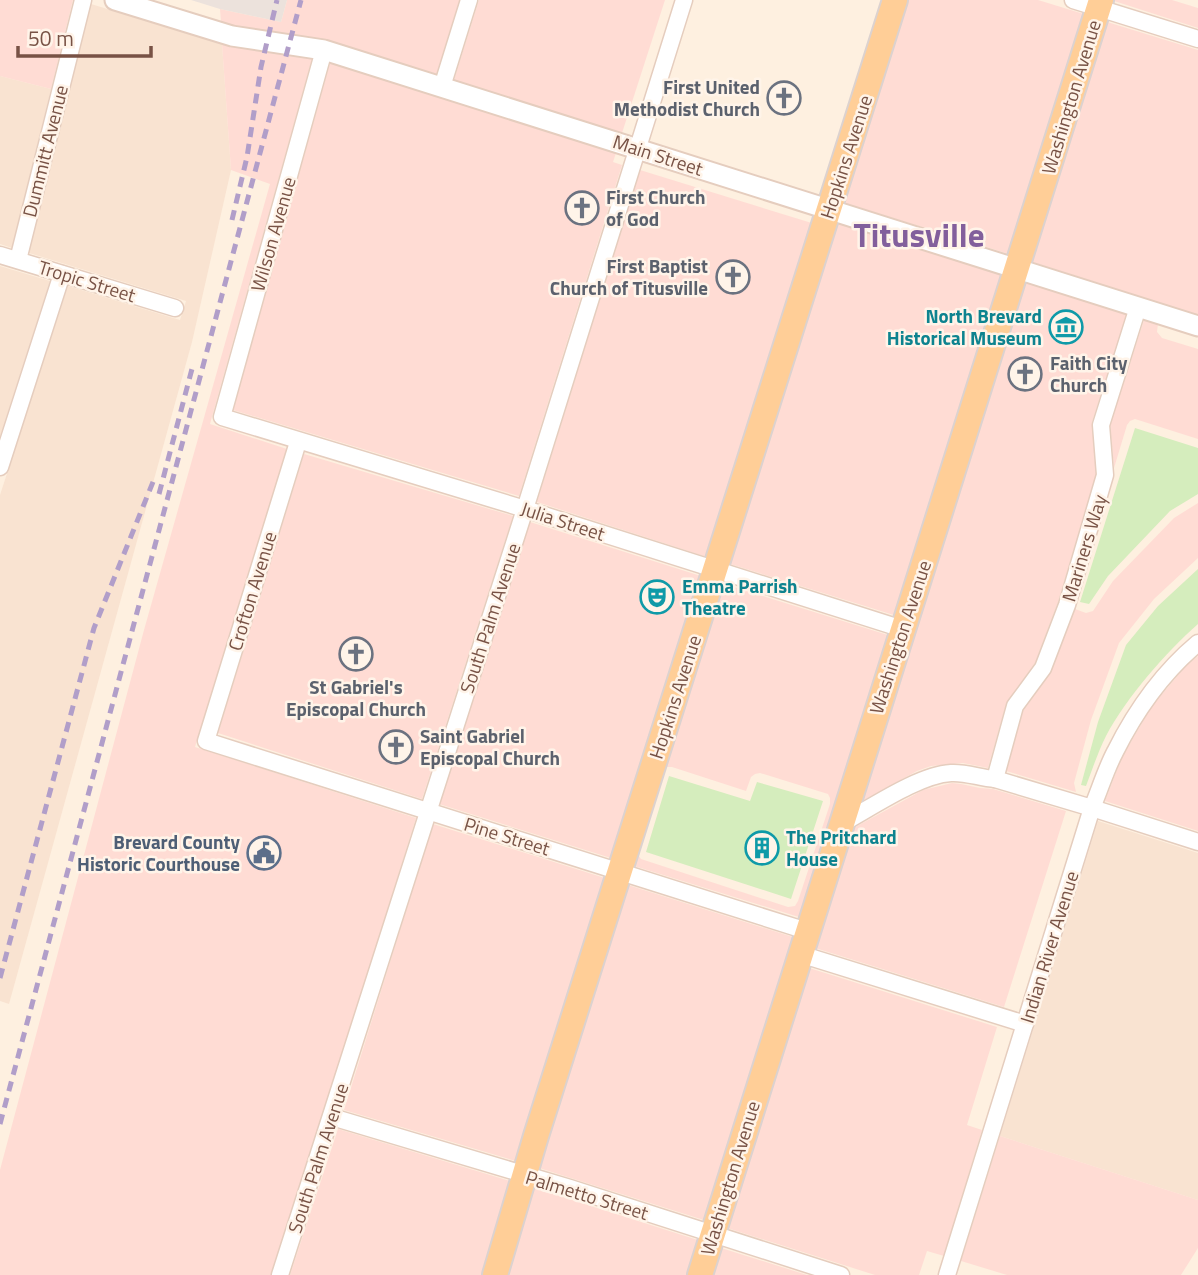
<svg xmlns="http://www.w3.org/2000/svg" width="1198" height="1275" font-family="'Titillium Web',sans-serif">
  <rect width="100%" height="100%" fill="#fef0e0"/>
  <g fill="#f9e3d1">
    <polygon points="91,4 222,44 231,170 192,342 9,1004 0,1001 0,495 68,286 180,320 186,301 29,253"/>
    <polygon points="0,76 51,89 12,248 0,244"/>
    <polygon points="0,266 50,281 0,437"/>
    <polygon points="1098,821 1198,853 1198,1200 1000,1136"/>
  </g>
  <g fill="#ffdcd4" fill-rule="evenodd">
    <polygon points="0,0 73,0 51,89 0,76"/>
    <polygon points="287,0 460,0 437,74 318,38 291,35 234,26 221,22 220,9 281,22"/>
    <polygon points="479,0 665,0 622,133 454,80"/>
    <polygon points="905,0 1038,0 1087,15 1012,255 841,202"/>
    <polygon points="1111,0 1172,0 1198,8 1198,28"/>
    <polygon points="1104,21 1198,50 1198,315 1029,261"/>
    <polygon points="222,44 312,59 210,424 287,449 195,747 416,818 324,1114 271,1275 0,1275 0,1170 144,630 270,184 231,170"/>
    <polygon points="330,63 616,153 613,162 622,165 519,496 233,410"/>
    <polygon points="640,170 815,224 710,558 537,502"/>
    <polygon points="835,222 1006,275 897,616 727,563"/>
    <polygon points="1023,281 1127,314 1092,422 1096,475 1058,602 1035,663 1006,704 988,768 963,763 931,766 917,771 857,804"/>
    <polygon points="1144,320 1158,324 1157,332 1162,338 1198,349 1198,439 1135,419 1130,421 1127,425 1114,468 1110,425"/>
    <polygon points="304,454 513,516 422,799 218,733"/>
    <polygon points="1198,503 1198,558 1154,599 1119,643 1091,720 1074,783 1076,792 1006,771 1023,711 1051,672 1075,609 1086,613 1093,611 1113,581 1174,518"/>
    <polygon points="530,522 704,577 614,859 439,804"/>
    <path d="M721 583 891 636 834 817 829 820 831 825 802 918 631 865ZM667 767H672L746 791 751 777 755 774 760 773 828 794 830 798V804L798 901 795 906 788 907 641 859 638 855V850L663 771Z"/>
    <polygon points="1198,656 1198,831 1105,801 1122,757 1152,706 1185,667"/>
    <polygon points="952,783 961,784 980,788 993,789 1066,811 1004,1007 812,947 848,831 923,790"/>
    <polygon points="433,824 608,879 519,1162 344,1110"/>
    <polygon points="625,884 796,938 707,1221 536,1167"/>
    <polygon points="806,967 997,1027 967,1125 982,1130 944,1256 927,1251 919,1275 875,1275 724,1227"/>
    <polygon points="338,1129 513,1182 485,1275 290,1275"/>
    <polygon points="1000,1136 1198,1200 1198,1248 1181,1275 1007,1275 961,1261"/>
    <polygon points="531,1187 701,1241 690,1275 504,1275"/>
    <polygon points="718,1247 807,1275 710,1275"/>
  </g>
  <polygon fill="#ece2dc" points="191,0 287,0 281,22 220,9"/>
  <g fill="#d5edbd">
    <polygon points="1135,428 1198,448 1198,494 1170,511 1108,576 1089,604 1080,602"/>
    <path d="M1198 569V624C1166 652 1126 698 1106 736 1098 752 1092 770 1086 786L1081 785 1098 722 1126 645 1158 606Z"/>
    <polygon points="669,776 750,801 757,782 823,801 791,899 646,852"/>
  </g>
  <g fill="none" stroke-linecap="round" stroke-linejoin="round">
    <defs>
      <g id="minor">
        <polyline points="1073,0 1198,39"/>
        <polyline points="324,50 222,417 525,509 903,629"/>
        <polyline points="442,87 469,0"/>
        <polyline points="0,255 175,308"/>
        <polyline points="18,260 83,0"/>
        <polyline points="298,442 206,741 807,931"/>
        <polyline points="0,467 62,274"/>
        <polyline points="995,779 1015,706 1043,668 1067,605 1105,475 1101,425 1138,307"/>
        <path d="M841 824C871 808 918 775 951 773 966 772 980 778 995 779L1092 808 1198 842"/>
        <polyline points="800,954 1025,1024"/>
        <polyline points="332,1117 570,1188 841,1275"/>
        <polyline points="280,1275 525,509 684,0"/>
        <path d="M947 1275 1092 808C1100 789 1106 769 1115 752 1136 710 1162 673 1198 643"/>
      </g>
      <polyline id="tertiary" points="115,0 232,36 324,50 1198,326"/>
      <g id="primary">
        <polyline points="495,1275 536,1136 895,0"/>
        <polyline points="700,1275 1101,0"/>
      </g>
    </defs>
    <use href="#minor" stroke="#e5cdbe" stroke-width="19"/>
    <use href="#tertiary" stroke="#e5cdbe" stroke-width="23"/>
    <use href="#primary" stroke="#dcd2cf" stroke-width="28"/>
    <use href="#minor" stroke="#fff" stroke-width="16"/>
    <use href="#tertiary" stroke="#fff" stroke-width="19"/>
    <use href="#primary" stroke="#ffce97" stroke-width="24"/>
    <g stroke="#b19ec9" stroke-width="5" stroke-dasharray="10 7" stroke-linecap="butt">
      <polyline points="232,220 247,157 261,67 277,0"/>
      <polyline points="159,494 193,365"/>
      <polyline points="0,978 94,628 155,477"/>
      <polyline points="0,1124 301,0"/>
    </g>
  </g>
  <defs>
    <symbol id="church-ring" viewBox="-11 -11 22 22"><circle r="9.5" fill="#fff4e9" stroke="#6b7280" stroke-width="1.5"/><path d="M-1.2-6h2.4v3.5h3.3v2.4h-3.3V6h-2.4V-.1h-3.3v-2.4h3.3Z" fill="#6b7280"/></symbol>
    <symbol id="museum-ring" viewBox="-11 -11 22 22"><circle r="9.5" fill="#fff4e9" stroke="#0f9aa8" stroke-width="1.5"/><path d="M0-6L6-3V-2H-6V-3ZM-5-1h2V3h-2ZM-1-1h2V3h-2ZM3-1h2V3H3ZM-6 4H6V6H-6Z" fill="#0f9aa8"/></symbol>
    <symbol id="theatre-ring" viewBox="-11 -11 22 22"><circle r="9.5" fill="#fff4e9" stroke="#0f9aa8" stroke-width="1.5"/><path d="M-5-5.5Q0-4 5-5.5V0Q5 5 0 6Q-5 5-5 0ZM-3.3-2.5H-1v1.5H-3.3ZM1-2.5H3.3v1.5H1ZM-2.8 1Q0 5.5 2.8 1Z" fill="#0f9aa8"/></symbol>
    <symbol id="building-ring" viewBox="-11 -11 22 22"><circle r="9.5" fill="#fff4e9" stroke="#0f9aa8" stroke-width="1.5"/><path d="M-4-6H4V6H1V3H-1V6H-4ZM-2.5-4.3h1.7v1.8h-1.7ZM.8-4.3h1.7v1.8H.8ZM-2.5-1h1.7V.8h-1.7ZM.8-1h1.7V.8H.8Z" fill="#0f9aa8"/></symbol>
    <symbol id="civic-ring" viewBox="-11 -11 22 22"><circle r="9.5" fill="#fff4e9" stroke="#5c6f8a" stroke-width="1.5"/><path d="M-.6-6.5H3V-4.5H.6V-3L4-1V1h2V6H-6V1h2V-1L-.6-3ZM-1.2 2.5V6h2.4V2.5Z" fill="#5c6f8a"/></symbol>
  </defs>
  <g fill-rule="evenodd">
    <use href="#church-ring" x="765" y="79" width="38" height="38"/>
    <use href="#church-ring" x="563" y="189" width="38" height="38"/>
    <use href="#church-ring" x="714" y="258" width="38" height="38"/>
    <use href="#museum-ring" x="1047" y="308" width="38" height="38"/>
    <use href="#church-ring" x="1006" y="355" width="38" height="38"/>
    <use href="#theatre-ring" x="638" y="578" width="38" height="38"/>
    <use href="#church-ring" x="337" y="635" width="38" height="38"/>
    <use href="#church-ring" x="377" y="728" width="38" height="38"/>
    <use href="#building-ring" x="743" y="829" width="38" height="38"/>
    <use href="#civic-ring" x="245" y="834" width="38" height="38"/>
  </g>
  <g text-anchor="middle" stroke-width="5" stroke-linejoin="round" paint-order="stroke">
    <g font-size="19" font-weight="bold" fill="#5b616d" stroke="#fff4e9" text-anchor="start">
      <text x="760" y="94" text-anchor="end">First United<tspan x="760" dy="22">Methodist Church</tspan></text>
      <text x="606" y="204">First Church<tspan x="606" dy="22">of God</tspan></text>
      <text x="708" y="273" text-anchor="end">First Baptist<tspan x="708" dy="22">Church of Titusville</tspan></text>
      <text x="1050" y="370">Faith City<tspan x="1050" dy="22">Church</tspan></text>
      <text x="356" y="694" text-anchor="middle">St Gabriel's<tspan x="356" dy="22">Episcopal Church</tspan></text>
      <text x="420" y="743">Saint Gabriel<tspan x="420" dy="22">Episcopal Church</tspan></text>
    </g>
    <g font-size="19" fill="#785245" stroke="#fff4e9">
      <text transform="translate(1071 97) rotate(-73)" y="7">Washington Avenue</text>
      <text transform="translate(45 151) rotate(-76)" y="7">Dummitt Avenue</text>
      <text transform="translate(658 155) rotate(18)" y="7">Main Street</text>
      <text transform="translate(846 157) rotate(-72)" y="7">Hopkins Avenue</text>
      <text transform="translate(273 234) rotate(-74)" y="7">Wilson Avenue</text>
      <text transform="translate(87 281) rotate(17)" y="7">Tropic Street</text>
      <text transform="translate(563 521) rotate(18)" y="7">Julia Street</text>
      <text transform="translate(1084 548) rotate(-73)" y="7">Mariners Way</text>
      <text transform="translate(252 591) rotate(-73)" y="7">Crofton Avenue</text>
      <text transform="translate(490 618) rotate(-72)" y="7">South Palm Avenue</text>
      <text transform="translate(900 637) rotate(-72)" y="7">Washington Avenue</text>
      <text transform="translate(675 697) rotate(-72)" y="7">Hopkins Avenue</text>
      <text transform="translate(507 836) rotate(17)" y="7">Pine Street</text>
      <text transform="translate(1049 947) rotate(-73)" y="7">Indian River Avenue</text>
      <text transform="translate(318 1158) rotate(-72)" y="7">South Palm Avenue</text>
      <text transform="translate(730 1178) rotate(-73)" y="7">Washington Avenue</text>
      <text transform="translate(587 1195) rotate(17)" y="7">Palmetto Street</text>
    </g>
    <g font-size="19" font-weight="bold" fill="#0d838f" stroke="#fff4e9" text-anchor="start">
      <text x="1042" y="323" text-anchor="end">North Brevard<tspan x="1042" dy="22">Historical Museum</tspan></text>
      <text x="682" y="593">Emma Parrish<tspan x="682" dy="22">Theatre</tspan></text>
      <text x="786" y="844">The Pritchard<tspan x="786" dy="22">House</tspan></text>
    </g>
    <g font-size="19" font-weight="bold" fill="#4e5e75" stroke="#fff4e9" text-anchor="end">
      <text x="240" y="849">Brevard County<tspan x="240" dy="22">Historic Courthouse</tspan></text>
    </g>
    <g font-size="33" font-weight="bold" fill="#825f9c" stroke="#fff4e9">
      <text x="919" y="247">Titusville</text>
    </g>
  </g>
  <path d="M18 46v10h133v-10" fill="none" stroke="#785245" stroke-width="3.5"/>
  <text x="28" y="46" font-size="21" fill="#785245" stroke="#fff4e9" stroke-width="5" paint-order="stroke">50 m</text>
</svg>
